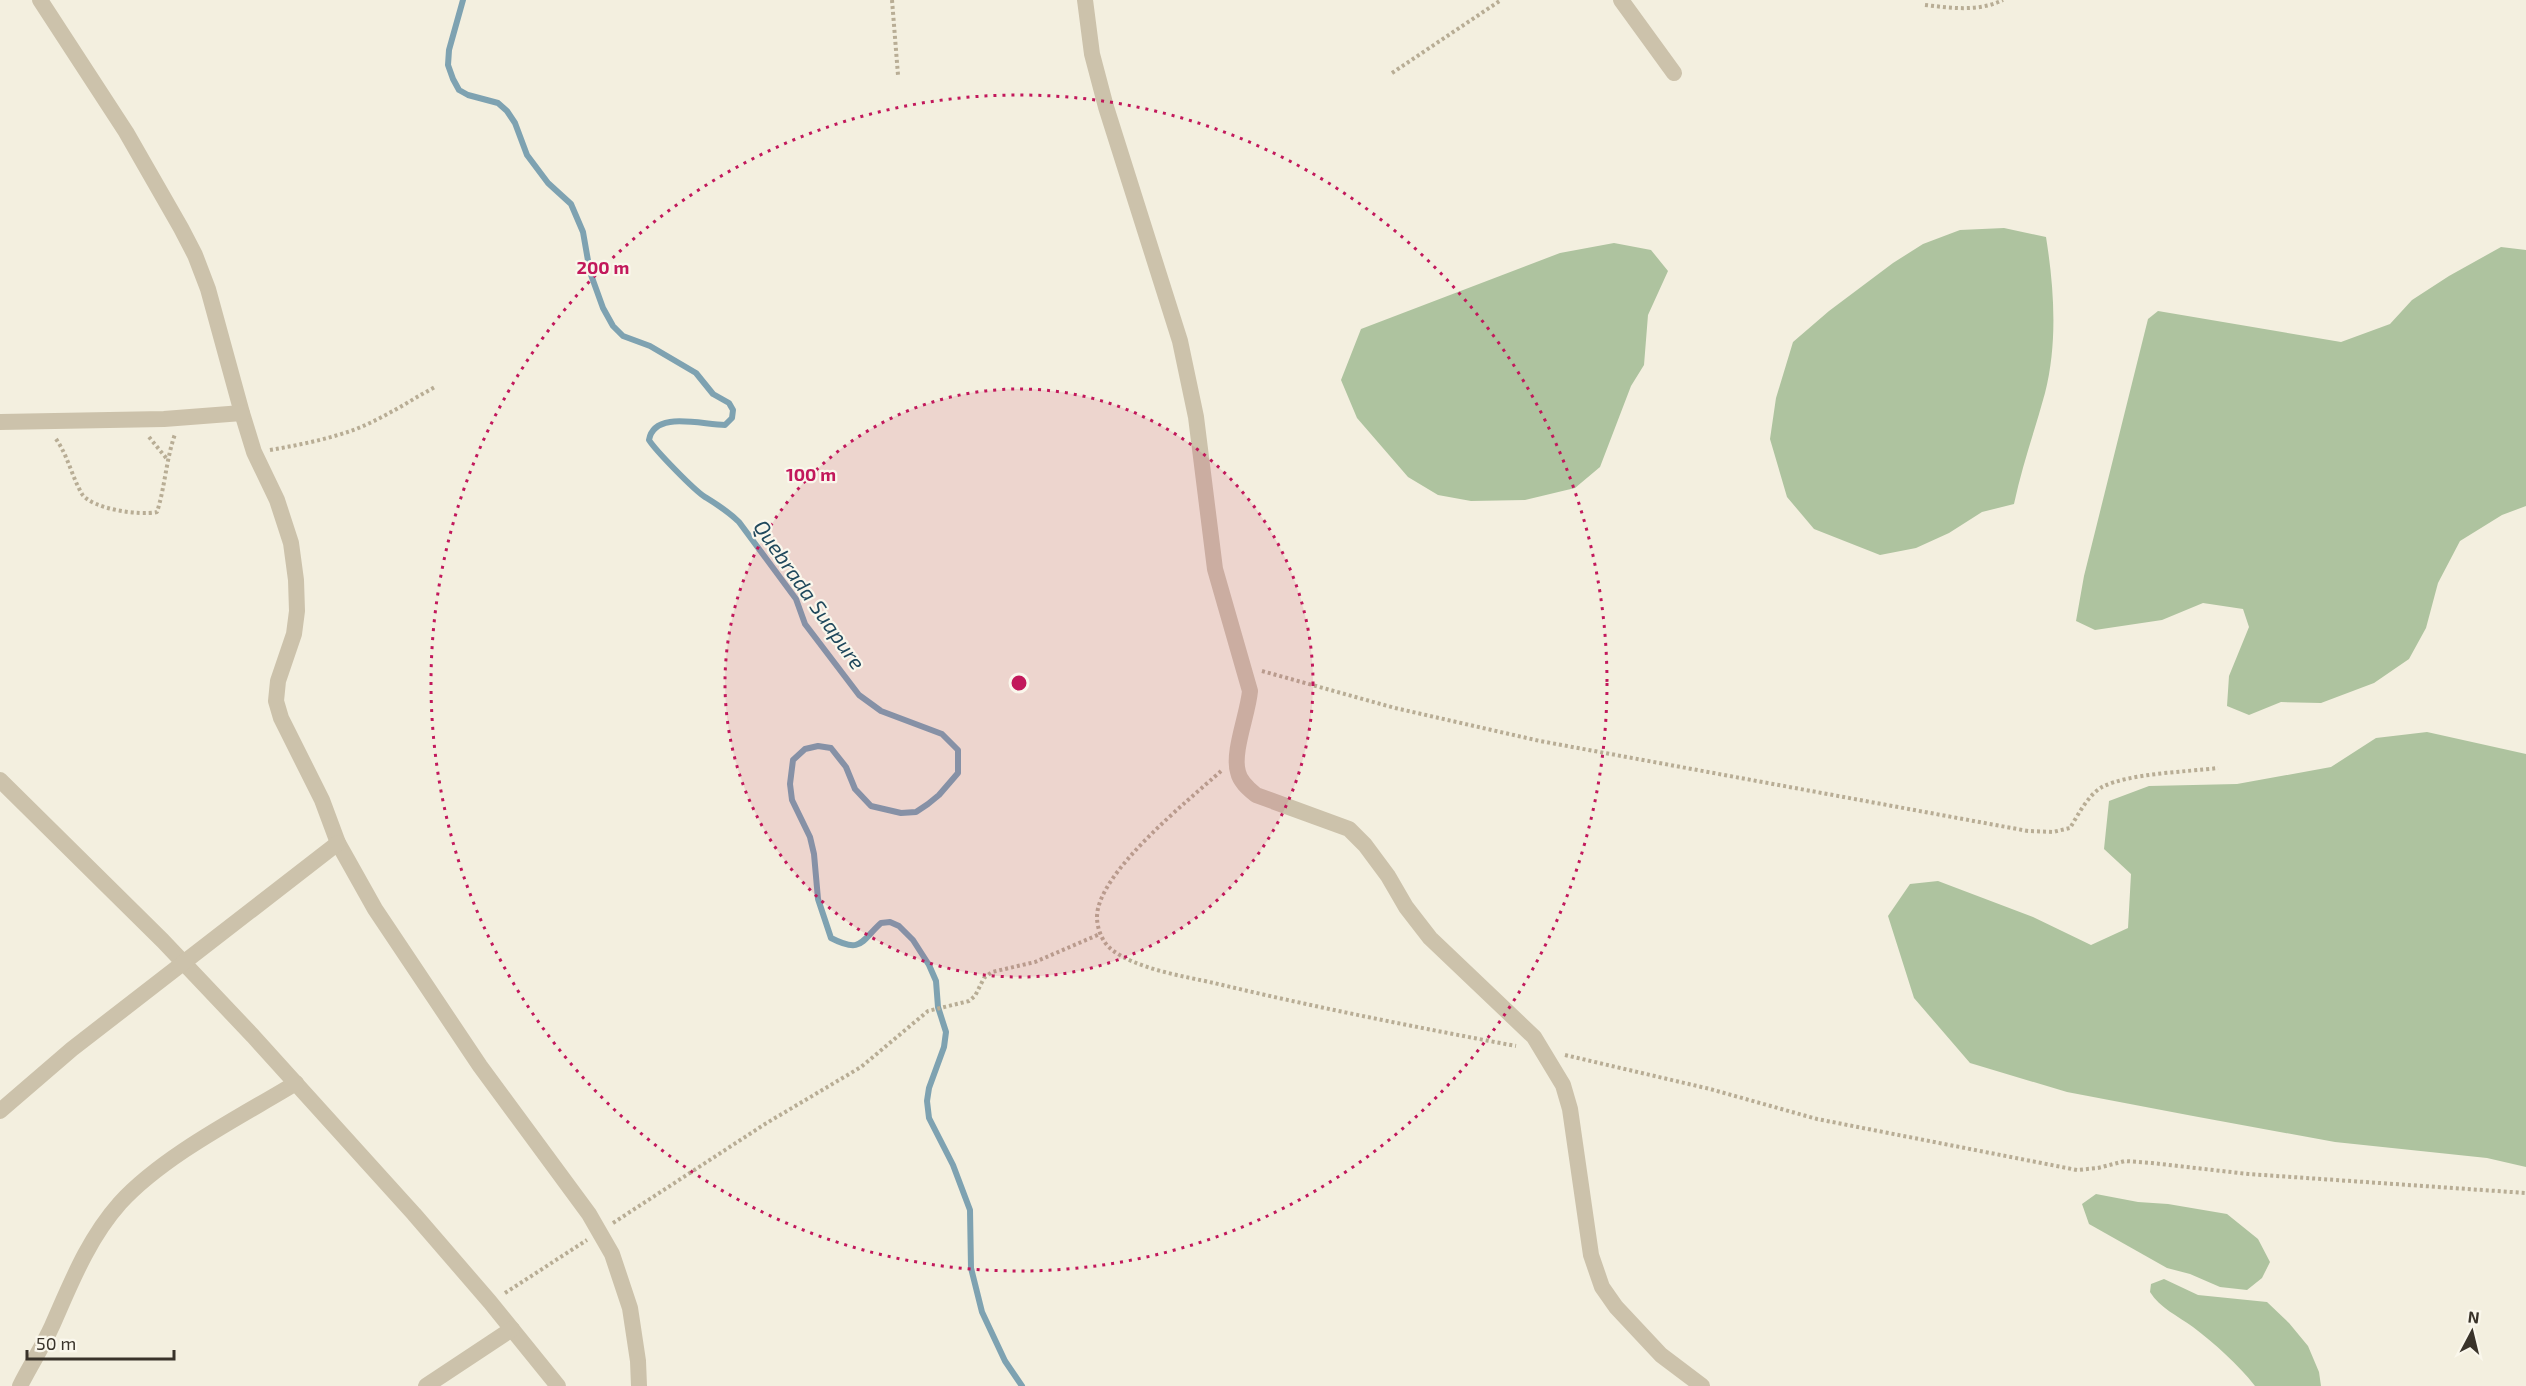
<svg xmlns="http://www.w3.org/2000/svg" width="2526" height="1386" font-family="'Exo 2',sans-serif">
  <rect width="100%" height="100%" fill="#f3efdf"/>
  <g fill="#aec39f">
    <path d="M2004 228 2046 237C2054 287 2058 342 2045 393 2035 430 2022 466 2014 504L1982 512 1949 533 1916 548 1880 555 1814 529 1787 497 1770 439 1776 398 1793 342 1829 311 1893 263 1923 244 1960 230Z"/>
    <polygon points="1614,243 1651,250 1668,271 1648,315 1644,365 1631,386 1600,467 1575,488 1525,500 1471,501 1438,495 1408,477 1357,418 1341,380 1361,329 1560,253"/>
    <polygon points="2501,247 2526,250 2526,506 2502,515 2460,541 2438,583 2426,628 2409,659 2374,683 2321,703 2281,702 2249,715 2227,706 2229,676 2249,627 2243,609 2203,603 2162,620 2095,630 2076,621 2084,576 2148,319 2158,311 2341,342 2390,324 2412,300 2449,276"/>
    <polygon points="2427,732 2526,754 2526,1167 2487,1158 2335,1142 2193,1116 2067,1092 1970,1063 1914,998 1888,916 1910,884 1938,881 2033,917 2091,945 2128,928 2131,874 2104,849 2109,801 2149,786 2237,784 2331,767 2376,738"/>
    <polygon points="2096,1194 2138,1202 2168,1204 2227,1214 2258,1239 2270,1262 2262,1278 2247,1290 2220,1287 2190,1274 2167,1268 2089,1224 2082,1204"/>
    <path d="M2164 1279 2198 1295 2267 1302 2289 1323 2308 1346 2319 1372 2321 1386H2255C2238 1364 2215 1344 2193 1327 2178 1316 2160 1308 2150 1292L2151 1284Z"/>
  </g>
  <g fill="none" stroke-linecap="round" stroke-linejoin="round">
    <path stroke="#7ea2b1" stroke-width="6" d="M463 0 449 50 448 65 453 79 459 90 468 95 498 103 507 111 515 123 527 155 548 183 571 204 583 232 590 272 603 308 613 326 623 336 650 346 696 373 713 394 729 403 733 410 732 418 725 425C702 425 654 410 649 440 656 451 694 490 705 497 718 505 728 511 739 522L796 599 805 624 859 695 881 711 942 734 958 750V773L939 795 928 804 916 812 901 813 871 806 855 789 846 767 831 748 818 746 805 749 793 760 790 784 792 800 810 837 814 854 818 899 831 938C862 954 861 941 881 923L890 922 899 926 913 940 929 965 936 981 938 1007 946 1032 944 1047 929 1088 927 1101 929 1118 953 1165 970 1210 971 1268 982 1312 1005 1361 1022 1386"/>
    <g stroke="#b8ad95" stroke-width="4" stroke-dasharray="3 3" stroke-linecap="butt">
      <polyline points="892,0 898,75"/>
      <path d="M1925 5C1952 8 1978 12 2003 0"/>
      <polyline points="1392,73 1501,0"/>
      <polyline points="149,437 167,459"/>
      <path d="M56 439C68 456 72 477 82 494 92 509 140 516 157 512 165 487 166 460 175 434"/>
      <path d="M270 450C299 445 329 439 356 429 384 418 409 401 435 387"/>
      <path d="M1262 671 1395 708 1540 741 2028 831 2053 832 2070 828C2078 815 2088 795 2102 787 2130 773 2186 772 2218 768"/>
      <path d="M1221 771C1188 801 1097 873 1097 917 1097 928 1102 942 1111 949 1136 969 1183 976 1214 983 1314 1007 1415 1027 1516 1046"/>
      <polyline points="1565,1055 1710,1089 1817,1119 2077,1170 2098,1168 2125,1161 2152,1163 2248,1174 2526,1193"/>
      <polyline points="613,1223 765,1124 861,1067 928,1011 969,1001 975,996 984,978 992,972 1035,962 1100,934"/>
      <polyline points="505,1293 587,1240"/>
    </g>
    <g stroke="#ccc2ab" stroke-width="16">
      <polyline points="40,0 126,132 181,228 195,255 208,289 242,413 254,452 277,500 291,543 296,580 297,611 294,634 278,681 276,701 281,718 322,800 338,843 375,909 480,1066 589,1214 612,1254 630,1308 638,1361 639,1386"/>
      <path d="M1085 0 1092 54 1106 107 1180 341 1196 417 1215 569 1250 691C1248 714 1232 752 1238 772 1240 782 1249 789 1256 795L1349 829 1365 845 1388 876 1406 907 1430 938 1534 1037 1563 1085 1570 1109 1591 1255 1602 1287 1616 1307 1661 1355 1702 1386"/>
      <polyline points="1621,0 1674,73"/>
      <polyline points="0,422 164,419 242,413"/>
      <polyline points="0,780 163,941 253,1036 414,1214 490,1302 558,1386"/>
      <polyline points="0,1111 72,1049 338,843"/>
      <path d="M20 1386C30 1366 43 1346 52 1326 71 1283 88 1239 120 1203 164 1155 240 1117 296 1083"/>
      <polyline points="426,1386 512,1329"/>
    </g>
  </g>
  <circle cx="1019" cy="683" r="294" fill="#c2185b" fill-opacity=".12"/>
  <g fill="none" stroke="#c2185b" stroke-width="3" stroke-dasharray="3 6">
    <circle cx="1019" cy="683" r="294"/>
    <circle cx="1019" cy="683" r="588"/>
  </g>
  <g text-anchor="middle" stroke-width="4.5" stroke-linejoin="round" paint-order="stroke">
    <g font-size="21" font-style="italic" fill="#1f485c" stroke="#faf7ec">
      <text transform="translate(809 595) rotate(55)" y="7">Quebrada Suapure</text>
    </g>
  </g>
  <circle cx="1019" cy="683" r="9" fill="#c2185b" stroke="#faf7ec" stroke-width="3"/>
  <g font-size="18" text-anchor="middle" font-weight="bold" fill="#c2185b" stroke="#faf7ec" stroke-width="4.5" stroke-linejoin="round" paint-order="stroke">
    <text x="603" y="274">200 m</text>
    <text x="811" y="481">100 m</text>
  </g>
  <g transform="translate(2472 1332) rotate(7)" stroke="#faf7ec" stroke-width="4.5" paint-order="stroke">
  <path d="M0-4.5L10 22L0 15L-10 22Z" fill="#39332a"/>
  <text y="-9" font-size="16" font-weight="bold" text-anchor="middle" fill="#39332a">N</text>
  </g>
  <path d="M27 1350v9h147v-9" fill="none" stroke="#39332a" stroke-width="3"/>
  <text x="36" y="1350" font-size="18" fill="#39332a" stroke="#faf7ec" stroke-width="4.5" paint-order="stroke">50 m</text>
</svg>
